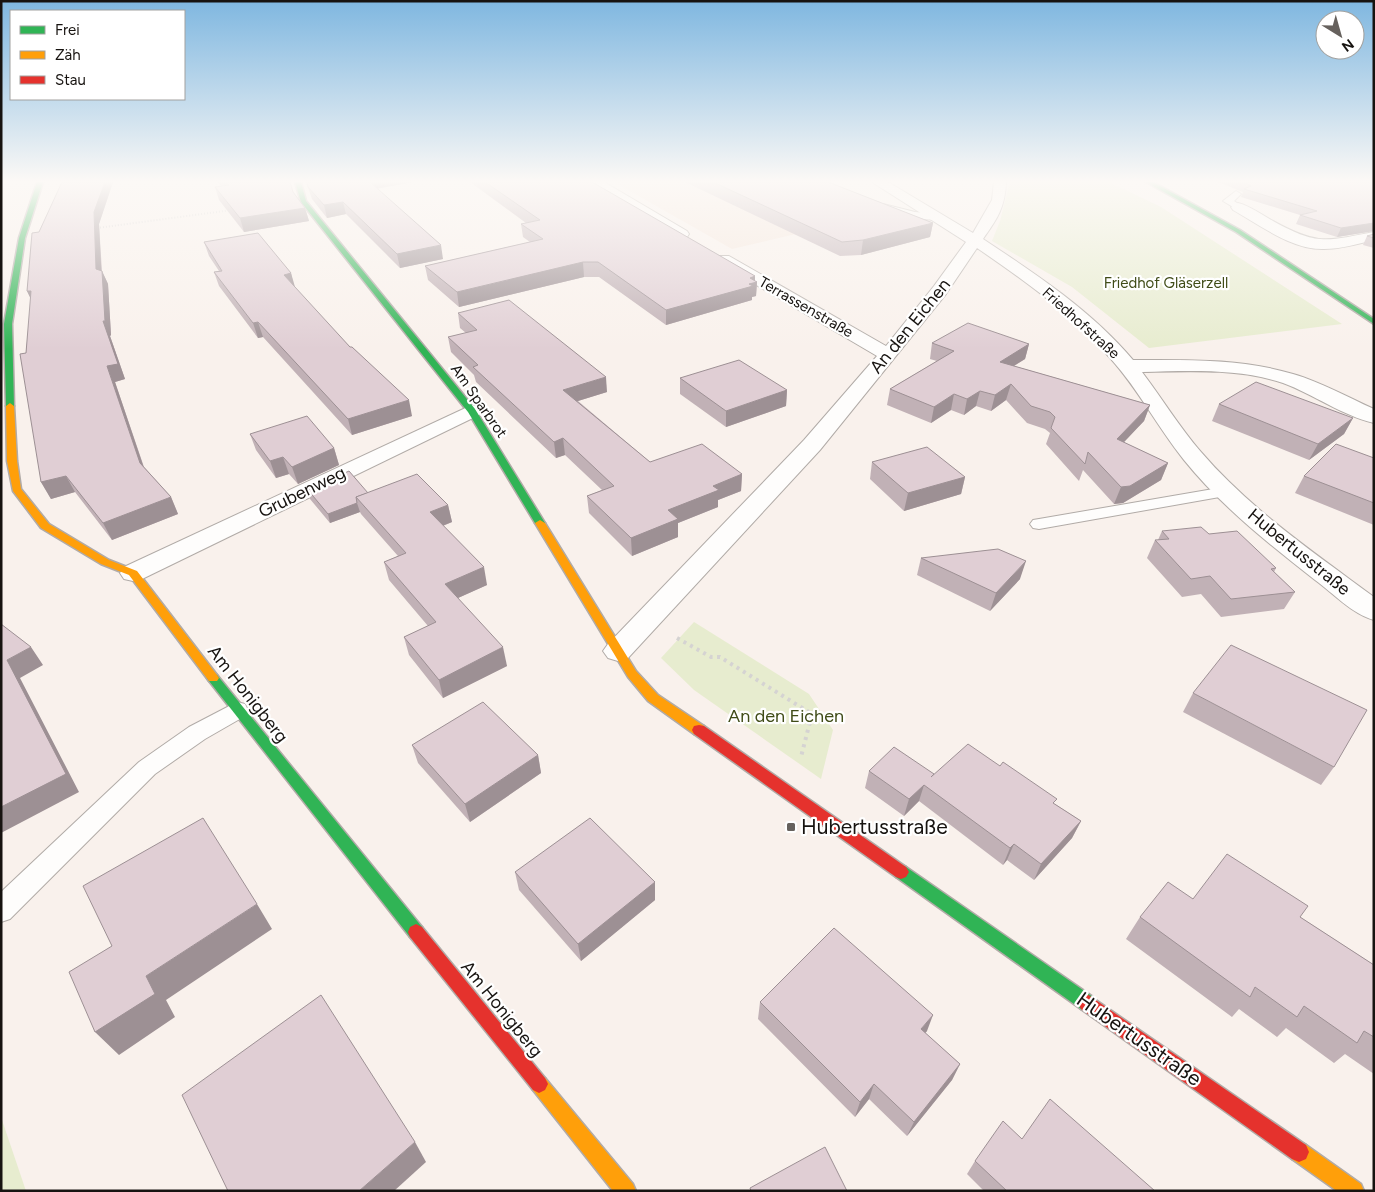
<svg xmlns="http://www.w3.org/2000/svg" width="1375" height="1192" font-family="Figtree,sans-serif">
  <rect width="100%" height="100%" fill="#f9f1ec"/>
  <polygon fill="#f5e6dc" points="614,182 815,182 893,211 732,249"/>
  <g fill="#e7eccf">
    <polygon points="1010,182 1109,182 1161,207 1342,324 1149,348 1072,287 992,241 1000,221"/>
    <polygon points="694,622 809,694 833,730 821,779 694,690 661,658"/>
    <polygon points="1,1117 26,1191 1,1191"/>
  </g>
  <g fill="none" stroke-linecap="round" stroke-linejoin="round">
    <defs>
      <g id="lane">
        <polygon points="1236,191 1241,194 1234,201 1243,207 1238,210 1223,201"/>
        <path d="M883 204 915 212 938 214 943 217C932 225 893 212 880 209V205Z"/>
        <polygon points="1225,487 1231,489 1233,492 1231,495 1039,529 1033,528 1030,524 1033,520 1039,519"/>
        <polygon points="237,702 245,704 248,710 245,716 205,739 155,774 10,919 1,922 1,892 139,762 189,727"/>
      </g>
      <g id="street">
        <polygon points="588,182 604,182 687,231 689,234 687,237 677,237"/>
        <path d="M872 182H888L973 233 992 200 994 182H1006C1005 208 997 219 983 239 1036 274 1092 311 1133 360 1187 360 1240 358 1293 374 1321 382 1347 397 1374 409V423C1343 416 1313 394 1283 383 1238 368 1188 371 1142 372 1162 398 1179 427 1201 452 1250 509 1313 552 1374 597V620C1352 614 1333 593 1315 580 1269 544 1221 506 1184 460 1158 428 1139 390 1111 359 1073 315 1024 280 977 248L946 294 820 450 628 658 618 661 608 658 603 651 608 644 804 440 877 356 717 262 715 259 717 256H729L886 346 934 286 966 242Z"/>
        <path d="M1238 203C1250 206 1262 215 1273 221 1318 246 1326 241 1374 232V240C1358 244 1341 249 1324 249 1292 250 1260 225 1233 210L1231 207Z"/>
        <polygon points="472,405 479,407 482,411 479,415 142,579 133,581 124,579 120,573 124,567"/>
      </g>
      <g id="fast">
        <polygon points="37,182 43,182 25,238 12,324 14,406 10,409 6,406 4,324 19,238"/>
        <polygon points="295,182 301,182 306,201 475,409 545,523 544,525 540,526 535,523 468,412 301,202"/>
        <polygon points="1146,182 1153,182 1240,230 1374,319 1374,324 1236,232"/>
        <polygon points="213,673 217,675 422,927 424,932 422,937 416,940 410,937 209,681 207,678 209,675"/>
        <polygon points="901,865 906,867 1093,997 1096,1003 1093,1009 1087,1012 1081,1009 896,877 893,872 896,867"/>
      </g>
      <g id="slow">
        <polygon points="10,403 14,406 17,461 21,489 49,524 109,560 137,571 217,675 219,678 217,681 209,681 129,575 101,564 41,528 13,491 7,461 6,406"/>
        <polygon points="540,520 545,523 636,671 658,695 704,726 706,730 704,734 699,735 694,734 648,701 628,677 535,523"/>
        <polygon points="539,1075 545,1078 633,1184 636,1191 613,1191 533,1090 530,1084 533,1078"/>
        <polygon points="1299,1142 1306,1145 1361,1184 1364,1191 1337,1191 1292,1159 1289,1152 1292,1145"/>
      </g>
      <g id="jam">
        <polygon points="699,725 704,726 906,867 909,872 906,877 901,879 896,877 694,734 692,730 694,726"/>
        <polygon points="416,924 422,927 545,1078 548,1084 545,1090 539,1093 533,1090 410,937 408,932 410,927"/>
        <polygon points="1087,994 1306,1145 1309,1152 1306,1159 1299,1162 1292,1159 1081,1009 1078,1003 1081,997"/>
      </g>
    </defs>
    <use href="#lane" stroke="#b1aba7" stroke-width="2"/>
    <use href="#street" stroke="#b1aba7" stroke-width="2"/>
    <use href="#fast" stroke="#b1aba7" stroke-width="3"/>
    <use href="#slow" stroke="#b1aba7" stroke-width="3"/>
    <use href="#jam" stroke="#b1aba7" stroke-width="3"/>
    <polyline stroke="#d5d3d2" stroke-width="2" stroke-dasharray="1 2" stroke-linecap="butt" points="97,228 232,210"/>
    <polyline stroke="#d5d3d2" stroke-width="4" stroke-dasharray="3 4.5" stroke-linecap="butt" points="677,638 711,657 720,657 812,714 801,757"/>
    <use href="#lane" fill="#fefdfc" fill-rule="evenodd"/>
    <use href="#street" fill="#fefdfc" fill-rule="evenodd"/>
    <use href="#fast" fill="#30b455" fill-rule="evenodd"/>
    <use href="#slow" fill="#ff9f0a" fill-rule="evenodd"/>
    <use href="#jam" fill="#e5322d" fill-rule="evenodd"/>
  </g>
  <g fill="#c1b1b6">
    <polygon points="62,182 113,182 99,224 102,271 108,284 111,335 110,336 125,379 115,382 144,467 171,497 178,514 112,540 75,492 51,499 41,482 26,353 31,298 27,291 39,232"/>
    <polygon points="217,182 290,182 293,192 305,208 309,221 244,232 219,200 215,187 221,186"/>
    <polygon points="306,182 412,182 377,189 443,259 400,268 346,214 327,218 312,199"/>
    <polygon points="470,182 592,182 757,282 756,296 752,297 752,300 666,325 599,277 584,277 459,307 428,280 425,266 530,242 523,237 521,224 526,223"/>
    <polygon points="685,182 828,182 933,223 930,237 861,255 840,256"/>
    <polygon points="1218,182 1374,182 1374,231 1337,237 1296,224 1300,215 1241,197 1243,192"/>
    <polygon points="1374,234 1374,248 1363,245 1367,236"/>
    <polygon points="204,242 291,273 294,287 412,416 352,435 263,337 258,338 219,286 214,272 219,271 209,256"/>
    <polygon points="458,313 607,392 578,401 650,462 742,474 741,491 718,500 718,507 678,523 678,537 632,556 589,513 587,496 602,490 565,455 556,458 476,382 474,375 451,352 448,337 466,333 460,328"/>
    <polygon points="932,343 1029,344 1025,359 1014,366 1150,405 1144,421 1123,442 1168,463 1161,480 1123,503 1114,504 1083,470 1079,481 1046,444 1050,433 1045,429 1027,423 1006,400 991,411 976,406 964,415 951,410 931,423 887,405 890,389 937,361 930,359"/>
    <polygon points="680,378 787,390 786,406 726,427 680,394"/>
    <polygon points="1219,404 1353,418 1344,434 1309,460 1212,421"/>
    <polygon points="250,434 334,448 339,465 298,484 289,474 276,478 256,450"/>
    <polygon points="1374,458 1374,525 1295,493 1304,476"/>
    <polygon points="872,462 965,477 961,494 904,511 870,479"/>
    <polygon points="308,490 368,493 448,505 452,522 443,526 487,585 458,598 507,666 443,698 409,655 404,637 428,626 389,580 384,562 398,556 361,514 360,512 330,523 310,499"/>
    <polygon points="1162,531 1209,534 1276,568 1274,572 1295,592 1284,609 1221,617 1201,594 1182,597 1147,558 1155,540 1158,540"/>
    <polygon points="921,558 1020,579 990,611 917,575"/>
    <polygon points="1193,693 1334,767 1321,785 1183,712"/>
    <polygon points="412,745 538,755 541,773 470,822 418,763"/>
    <polygon points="869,771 934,774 1055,804 1081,821 1072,838 1034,880 1007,860 1003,865 919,801 904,816 865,788"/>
    <polygon points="515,872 655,882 655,900 581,961 519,890"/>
    <polygon points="1193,899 1300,917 1374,965 1374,1074 1345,1054 1334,1063 1286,1028 1277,1037 1239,1009 1232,1017 1126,939 1140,917"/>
    <polygon points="760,1002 927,1031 925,1033 960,1064 952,1080 907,1136 869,1099 855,1117 758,1019"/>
    <polygon points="1022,1139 1155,1191 984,1191 967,1174 975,1161"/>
  </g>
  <g fill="#9d9094">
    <polygon points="105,182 113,182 99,224 102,283 96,269 94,212"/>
    <polygon points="366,182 412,182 368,190"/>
    <polygon points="343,202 346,214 327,218 324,205"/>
    <polygon points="305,208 309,221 244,232 240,218"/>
    <polygon points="933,223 930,237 861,255 863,240"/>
    <polygon points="1374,223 1374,231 1337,237 1341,228"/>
    <polygon points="441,245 443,259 400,268 397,254"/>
    <polygon points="583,262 584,277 459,307 457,292"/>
    <polygon points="102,271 108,284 111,335 110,336 125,379 115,382 148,480 140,463 107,366 103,321"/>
    <polygon points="291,273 295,287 284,275"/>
    <polygon points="755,276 755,282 757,282 756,296 752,297 752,300 666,325 666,310"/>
    <polygon points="27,291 31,291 34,306"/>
    <polygon points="258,322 263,337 258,338 253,323"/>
    <polygon points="1029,344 1025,359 996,377 1000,362"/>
    <polygon points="606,377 607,392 565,405 563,390"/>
    <polygon points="1011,384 1006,400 991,411 995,395"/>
    <polygon points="787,390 786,406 726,427 726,411"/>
    <polygon points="980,391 976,406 964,415 967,399"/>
    <polygon points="954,394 951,410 931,423 934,407"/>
    <polygon points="409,400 412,416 352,435 348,419"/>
    <polygon points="1150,405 1144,421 1111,456 1117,439"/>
    <polygon points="1353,418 1344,434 1309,460 1318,444"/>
    <polygon points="563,438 565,455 556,458 554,442"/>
    <polygon points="334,448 339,465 298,484 292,467"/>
    <polygon points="283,457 289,474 276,478 270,461"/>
    <polygon points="1168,463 1161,480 1123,503 1114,504 1121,487"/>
    <polygon points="742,474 741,491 718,500 718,507 678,523 678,537 632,556 631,538 668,510 713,486"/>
    <polygon points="66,476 75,492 51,499 41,482"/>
    <polygon points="965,477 961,494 904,511 908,493"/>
    <polygon points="171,497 178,514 112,540 103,523"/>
    <polygon points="357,503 360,512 330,523 328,514"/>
    <polygon points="448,505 452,522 434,529 430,512"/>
    <polygon points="1026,561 1020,579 990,611 996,593"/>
    <polygon points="484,567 487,585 449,602 445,584"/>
    <polygon points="31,647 43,665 20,678 79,792 1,833 1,807 7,660"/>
    <polygon points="503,647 507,666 443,698 439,680"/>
    <polygon points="538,755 541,773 470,822 465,804"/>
    <polygon points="924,785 919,801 904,816 909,799"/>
    <polygon points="1081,821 1072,838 1034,880 1041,864"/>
    <polygon points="1014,844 1007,860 1003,865 1010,848"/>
    <polygon points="655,882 655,900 581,961 578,944"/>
    <polygon points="257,904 272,929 166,1000 175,1017 119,1055 95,1032 146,976"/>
    <polygon points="933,1015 927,1031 915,1045 921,1029"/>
    <polygon points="960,1064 952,1080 907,1136 914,1122"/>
    <polygon points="874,1084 869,1099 855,1117 860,1102"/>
    <polygon points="415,1142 426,1162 394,1191 359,1191"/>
  </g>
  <g fill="#e0ced4" stroke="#9d9094">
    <polygon points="62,182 105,182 94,212 96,269 102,271 105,321 103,321 118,364 107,366 140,463 171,497 103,523 66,476 41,482 20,354 26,353 31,291 27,291 32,233 39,232"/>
    <polygon points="226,182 290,182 293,192 305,208 240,218 215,187 229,185"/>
    <polygon points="307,182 370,182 441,245 397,254 343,202 324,205 308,187"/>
    <polygon points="485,182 592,182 755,276 750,278 757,282 749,284 753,286 666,310 598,262 583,262 457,292 425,266 543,239 521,224 540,220"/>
    <polygon points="713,182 828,182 933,223 863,240 842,242"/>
    <polygon points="1243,182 1374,182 1374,223 1341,228 1300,215 1317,211 1244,189 1251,186"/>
    <polygon points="258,233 291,273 284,275 350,347 352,347 409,400 348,419 258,322 253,323 214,272 222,271 204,242"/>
    <polygon points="1374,234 1374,238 1367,236"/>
    <polygon points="509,300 606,377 563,390 650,462 702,444 742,474 713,486 719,490 668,510 678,519 631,538 587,496 614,486 563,438 554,442 473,367 478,365 448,337 477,330 458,313"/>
    <polygon points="968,323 1029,344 1000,362 1150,405 1117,439 1168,463 1130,486 1121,487 1088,452 1085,464 1051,428 1055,417 1050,412 1031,406 1011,384 995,395 980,391 967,399 954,394 934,407 890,389 954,351 932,343"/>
    <polygon points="739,360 787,390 726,411 680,378"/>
    <polygon points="1256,382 1353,418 1318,444 1219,404"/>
    <polygon points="307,416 334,448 292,467 283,457 270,461 250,434"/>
    <polygon points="1336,444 1374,458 1374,503 1304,476"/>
    <polygon points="927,447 965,477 908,493 872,462"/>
    <polygon points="349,471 368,493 356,497 357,503 328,514 308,490"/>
    <polygon points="417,474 448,505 430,512 484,567 445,584 503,647 439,680 404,637 436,622 384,562 406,553 356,497"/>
    <polygon points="1201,527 1209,534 1237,531 1276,568 1271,569 1295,592 1231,599 1210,576 1191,579 1155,540 1169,539 1162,531"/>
    <polygon points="998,549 1026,561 996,593 921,558"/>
    <polygon points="1,624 31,647 7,660 66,774 1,807"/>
    <polygon points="1231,645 1367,710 1334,767 1193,693"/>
    <polygon points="483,702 538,755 465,804 412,745"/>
    <polygon points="968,744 1000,766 1003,762 1057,799 1053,803 1081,821 1041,864 1014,844 1010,848 924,785 909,799 869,771 894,747 934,774 931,777"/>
    <polygon points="203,818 257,904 146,976 155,994 95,1032 69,972 112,946 83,886"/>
    <polygon points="590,818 655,882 578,944 515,872"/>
    <polygon points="1227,854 1308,906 1300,917 1374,965 1374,1037 1364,1031 1357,1043 1304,1006 1297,1017 1255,987 1250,997 1140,917 1168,882 1193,899"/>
    <polygon points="834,928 933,1015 921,1029 960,1064 914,1122 874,1084 860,1102 760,1002"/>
    <polygon points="321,995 415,1142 359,1191 228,1191 182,1095"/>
    <polygon points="1050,1099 1155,1191 1007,1191 975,1161 1003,1121 1022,1139"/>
    <polygon points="825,1147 847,1191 751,1191 750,1188"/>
  </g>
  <linearGradient id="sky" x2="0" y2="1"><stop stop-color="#7fb7e0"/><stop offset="0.52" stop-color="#fcf9f6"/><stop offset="1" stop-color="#fcf9f6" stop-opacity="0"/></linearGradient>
  <rect width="1375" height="349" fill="url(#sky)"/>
  <rect fill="#66615d" stroke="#fff" stroke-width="2" x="786" y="822" width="10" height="10" rx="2.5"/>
  <g text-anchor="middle" stroke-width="4.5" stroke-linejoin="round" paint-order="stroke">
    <g font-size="15" fill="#404c18" stroke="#fff">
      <text x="1166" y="288">Friedhof Gläserzell</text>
    </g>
    <g font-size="15" fill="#171310" stroke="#fff">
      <text transform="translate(806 307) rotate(30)" y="5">Terrassenstraße</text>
      <text transform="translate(1081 323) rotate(42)" y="5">Friedhofstraße</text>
      <text transform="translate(479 401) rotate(55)" y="5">Am Sparbrot</text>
    </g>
    <g font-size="18" fill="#171310" stroke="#fff">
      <text transform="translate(910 326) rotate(-51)" y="6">An den Eichen</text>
      <text transform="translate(302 492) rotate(-26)" y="6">Grubenweg</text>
      <text transform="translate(1299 552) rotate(39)" y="6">Hubertusstraße</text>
      <text transform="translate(248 694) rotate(52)" y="6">Am Honigberg</text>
      <text transform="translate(502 1009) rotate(51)" y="6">Am Honigberg</text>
    </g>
    <g font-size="18" fill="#404c18" stroke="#fff">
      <text x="786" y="722">An den Eichen</text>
    </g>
    <g font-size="21" fill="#171310" stroke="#fff" text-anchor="start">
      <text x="801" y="834">Hubertusstraße</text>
    </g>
    <g font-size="21" fill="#171310" stroke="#fff">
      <text transform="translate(1139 1039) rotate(35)" y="7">Hubertusstraße</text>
    </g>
  </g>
  <rect width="1375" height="1192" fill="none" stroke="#171310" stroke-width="5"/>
  <rect x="10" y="10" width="175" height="90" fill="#ffffff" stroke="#a2a19f"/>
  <rect x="20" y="26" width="25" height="8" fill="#30b455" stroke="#a2a19f"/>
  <text x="55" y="35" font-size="15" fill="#171310">Frei</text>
  <rect x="20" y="51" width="25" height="8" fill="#ff9f0a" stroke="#a2a19f"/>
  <text x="55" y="60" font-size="15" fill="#171310">Zäh</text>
  <rect x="20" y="76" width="25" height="8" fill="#e5322d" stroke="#a2a19f"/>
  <text x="55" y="85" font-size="15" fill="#171310">Stau</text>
  <g transform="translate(1340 35) rotate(143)"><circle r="24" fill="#ffffff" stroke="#a2a19f"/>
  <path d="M0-4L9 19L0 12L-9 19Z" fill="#66615d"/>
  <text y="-8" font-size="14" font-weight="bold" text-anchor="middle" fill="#171310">N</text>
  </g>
</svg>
